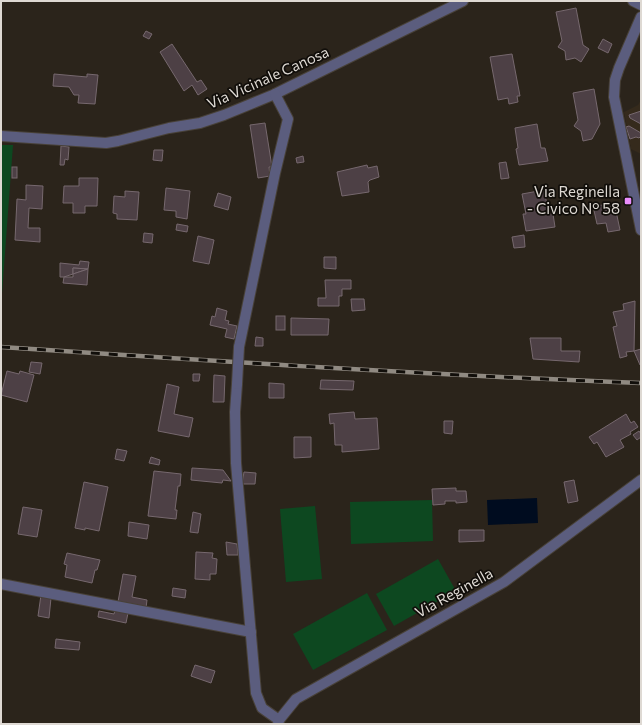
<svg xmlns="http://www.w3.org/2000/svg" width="642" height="725" font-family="Commissioner,sans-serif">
  <rect width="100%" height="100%" fill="#2b241b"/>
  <polygon fill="#352a1c" points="641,100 641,154 631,149 624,112 638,105"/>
  <g fill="#0d4820">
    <polygon points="1,145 13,145 1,307"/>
    <polygon points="432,500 433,541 351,544 350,502"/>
    <polygon points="315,506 322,579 286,582 280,509"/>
    <polygon points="438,559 456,591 394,626 376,594"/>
    <polygon points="367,593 387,630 313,670 293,634"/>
  </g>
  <polygon fill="#000c1f" points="537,498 538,523 488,525 487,500"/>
  <g fill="#4d4045" stroke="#76686e">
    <polygon points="576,8 583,45 589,49 581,62 575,58 566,60 565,51 558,47 562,41 556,12"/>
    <polygon points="146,31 152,34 149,39 143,36"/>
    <polygon points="603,39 612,44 608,53 598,48"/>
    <polygon points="172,44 197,82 201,80 207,89 198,95 192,85 184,91 160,52"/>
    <polygon points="512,54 520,96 517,96 518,102 509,104 508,98 498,100 490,57"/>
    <polygon points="54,74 87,77 87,74 98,75 95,104 78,103 79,95 74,95 69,87 53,86"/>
    <polygon points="594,89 600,124 592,139 583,141 581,131 574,126 578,120 573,93"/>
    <polygon points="641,111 641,124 630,118 629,115"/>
    <polygon points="265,123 272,167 269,167 270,176 258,178 250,125"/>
    <polygon points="537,124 541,148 545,148 548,161 519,165 516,149 518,148 515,128"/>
    <polygon points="629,126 641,133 641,136 639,138 636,137 630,139 626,127"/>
    <polygon points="61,146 69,147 68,160 65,159 64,165 60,165"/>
    <polygon points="154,150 163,150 162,161 153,160"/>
    <polygon points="303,156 304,162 297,163 296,158"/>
    <polygon points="506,162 509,178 501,179 499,163"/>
    <polygon points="367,165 368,168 377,166 379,177 370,180 368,182 369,192 342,196 337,172"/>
    <rect x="12" y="167" width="5" height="11"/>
    <polygon points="79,178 98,178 97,206 85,206 85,213 73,213 73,203 63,203 64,186 79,186"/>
    <polygon points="26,185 43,186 42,209 29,208 28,228 40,228 40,242 15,240 17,199 26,200"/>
    <polygon points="166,188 190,191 187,219 176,217 176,211 164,210"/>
    <polygon points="544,190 549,214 553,214 555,227 526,231 523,214 526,214 522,194"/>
    <polygon points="125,191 139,192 137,220 117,219 117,214 113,213 114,196 125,197"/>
    <polygon points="218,193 231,197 228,210 214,206"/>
    <polygon points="603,205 604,207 608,205 613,207 616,211 620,230 608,232 606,223 597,224 593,206"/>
    <polygon points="177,224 188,226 187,232 176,230"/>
    <polygon points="144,233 153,234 152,243 143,242"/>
    <polygon points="524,235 525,247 514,248 512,237"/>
    <polygon points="198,236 214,240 209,264 193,261"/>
    <polygon points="324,257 336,257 336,269 324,268"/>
    <polygon points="80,261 89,262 88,269 73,268 73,274 64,277 60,277 60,263 79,265"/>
    <polygon points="73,268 88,269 73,274"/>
    <polygon points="88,269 87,285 63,283 64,277 73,277 73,274"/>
    <polygon points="325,280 351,280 351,289 342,289 342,296 339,296 339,306 318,306 318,298 326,298"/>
    <polygon points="351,299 364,299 365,310 352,311"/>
    <polygon points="635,301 634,351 626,352 627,356 620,358 613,327 617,326 613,312 624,310 623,304"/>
    <polygon points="217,308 227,311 225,320 229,321 228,324 237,326 234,339 225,337 227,329 210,325 212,316 215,317"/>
    <rect x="276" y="316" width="9" height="14"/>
    <polygon points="291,318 329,319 328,335 291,335"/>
    <polygon points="256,337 263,338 263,346 255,346"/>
    <polygon points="530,338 561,338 561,351 580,351 579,362 533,359"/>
    <polygon points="641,349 641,365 640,365 634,351"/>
    <polygon points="31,362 42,363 40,374 29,372"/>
    <polygon points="7,371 19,374 20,371 34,375 27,402 1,395"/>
    <polygon points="193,374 200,374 199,381 193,381"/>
    <polygon points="214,375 225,376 224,402 213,402"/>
    <polygon points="321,380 354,381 353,390 320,389"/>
    <polygon points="269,383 284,384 284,398 269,398"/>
    <polygon points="167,384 179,387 174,414 193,418 189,437 158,431"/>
    <polygon points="354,412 355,419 377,418 379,449 342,452 342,445 335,445 334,423 330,424 329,414"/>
    <polygon points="626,414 631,423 634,421 638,427 630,432 631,434 620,440 624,447 606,457 597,442 594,444 589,437"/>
    <polygon points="444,421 453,421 452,434 444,433"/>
    <polygon points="639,431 641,434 641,437 637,440 633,435"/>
    <polygon points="294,437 311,437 311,457 294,458"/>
    <polygon points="117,449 127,451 124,461 115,459"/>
    <polygon points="151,457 160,460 159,465 149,463"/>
    <polygon points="192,468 223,470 231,481 223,480 222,483 191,480"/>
    <polygon points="154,471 181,474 180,486 178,486 175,510 177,510 176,519 148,516"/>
    <polygon points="244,472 256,473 255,484 242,484"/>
    <polygon points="574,480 578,501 568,503 564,482"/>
    <polygon points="84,482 108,487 99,531 85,528 85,530 75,528"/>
    <polygon points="456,488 456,491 466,491 467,502 456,503 456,501 445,501 445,504 433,505 432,489"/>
    <polygon points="23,507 42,510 37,537 18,534"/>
    <polygon points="193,512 201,514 198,533 190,532"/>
    <polygon points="129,522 149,525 147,539 128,536"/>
    <polygon points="459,530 484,530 484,541 459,542"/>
    <polygon points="226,542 237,544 238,555 227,555"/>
    <polygon points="196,552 213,553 212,558 217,559 216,574 210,574 210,580 195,579"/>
    <polygon points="67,553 100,560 97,570 95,570 92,583 65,577 67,565 64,564"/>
    <polygon points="123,574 136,576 132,597 147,600 146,608 118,602"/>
    <polygon points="173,588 186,590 185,598 172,596"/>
    <polygon points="41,595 51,598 49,618 38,616"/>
    <polygon points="115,610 128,613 126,623 98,617 99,611 114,614"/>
    <polygon points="56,639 80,642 79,650 55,648"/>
    <polygon points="195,665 215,671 211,683 191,676"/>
  </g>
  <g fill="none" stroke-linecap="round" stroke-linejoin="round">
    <defs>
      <g id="minor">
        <polyline points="633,1 641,5"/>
        <polyline points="641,17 619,68 615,80 614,97 641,230"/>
        <polyline points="1,136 106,143 118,141 169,128 200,123 224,115 275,94 463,1"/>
        <polyline points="239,347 275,173 288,119 275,94"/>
        <polyline points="237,384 235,412 236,463 256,693 262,708 279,720"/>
        <polyline points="1,584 251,632"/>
        <polyline points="278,724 279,720 296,699 504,582 641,480"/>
      </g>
    </defs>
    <use href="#minor" stroke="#484138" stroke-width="12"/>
    <use href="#minor" stroke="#5b5d7e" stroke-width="10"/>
    <defs>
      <path id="rail" d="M1 347C214 361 427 375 641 383"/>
    </defs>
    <use href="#rail" stroke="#908a82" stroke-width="4.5"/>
    <use href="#rail" stroke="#110e0a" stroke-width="3" stroke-dasharray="9" stroke-linecap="butt"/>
    <defs>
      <polyline id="minor-bridge" points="237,384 239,347"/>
    </defs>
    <use href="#minor-bridge" stroke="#484138" stroke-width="12" stroke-linecap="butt"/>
    <use href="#minor-bridge" stroke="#5b5d7e" stroke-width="10"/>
  </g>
  <rect fill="#ea8dfc" stroke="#110e0a" stroke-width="1.5" x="624" y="197" width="8" height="8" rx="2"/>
  <g text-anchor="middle" stroke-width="3.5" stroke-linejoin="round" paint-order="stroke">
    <g font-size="15" fill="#ded9d3" stroke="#110e0a">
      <text transform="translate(268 78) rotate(-24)" y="5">Via Vicinale Canosa</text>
      <text transform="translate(454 593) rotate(-29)" y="5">Via Reginella</text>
    </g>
    <g font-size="15" fill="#ded9d3" stroke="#110e0a" text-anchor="end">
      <text x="620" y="197">Via Reginella<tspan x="620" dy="17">- Civico N° 58</tspan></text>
    </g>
  </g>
  <rect width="642" height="725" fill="none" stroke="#ded9d3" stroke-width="4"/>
</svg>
